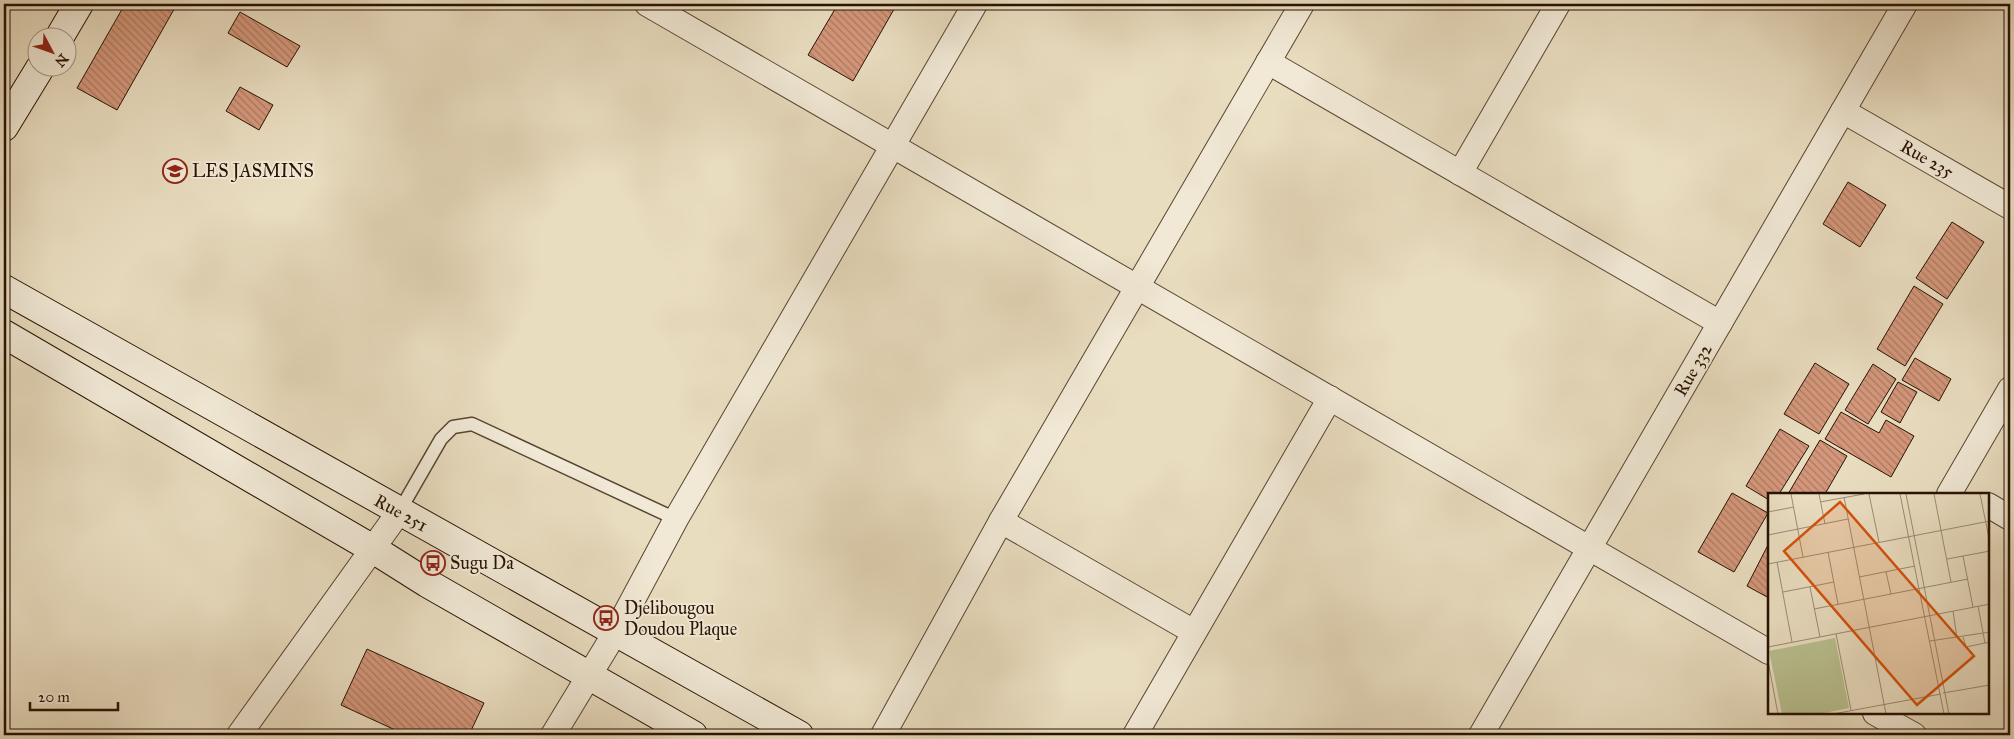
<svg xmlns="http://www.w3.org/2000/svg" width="2014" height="739" font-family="'IM FELL Great Primer',serif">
  <defs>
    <pattern id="building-back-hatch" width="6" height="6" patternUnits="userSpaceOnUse" patternTransform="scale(1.25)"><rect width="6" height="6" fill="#d4977b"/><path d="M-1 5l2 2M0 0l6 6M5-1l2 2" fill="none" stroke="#ac7a62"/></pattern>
  </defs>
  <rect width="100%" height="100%" fill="#e9ddc0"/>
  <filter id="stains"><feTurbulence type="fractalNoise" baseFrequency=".004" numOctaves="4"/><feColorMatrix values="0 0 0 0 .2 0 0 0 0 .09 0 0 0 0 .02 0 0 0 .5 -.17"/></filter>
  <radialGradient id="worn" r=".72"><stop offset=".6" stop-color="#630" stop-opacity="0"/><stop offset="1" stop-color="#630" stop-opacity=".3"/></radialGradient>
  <g fill="url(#building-back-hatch)" stroke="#271201">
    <polygon points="125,4 177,4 117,110 77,88"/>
    <polygon points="838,4 897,4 853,81 808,55"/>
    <polygon points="240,12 300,46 287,67 228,33"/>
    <polygon points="240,87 273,105 259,130 226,111"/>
    <polygon points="1848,182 1886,205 1860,247 1823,224"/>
    <polygon points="1952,222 1984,242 1947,299 1916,278"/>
    <polygon points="1914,286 1943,304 1905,366 1877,349"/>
    <polygon points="1915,358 1951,379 1939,401 1902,380"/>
    <polygon points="1815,363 1849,384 1819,434 1784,414"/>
    <polygon points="1873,364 1896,379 1868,424 1845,410"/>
    <polygon points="1898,382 1917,392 1900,423 1881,412"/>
    <polygon points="1841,412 1879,433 1886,420 1914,436 1891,477 1825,439"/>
    <polygon points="1780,429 1809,446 1779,494 1769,494 1769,500 1746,486"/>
    <polygon points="1820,440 1847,456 1825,494 1788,494"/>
    <polygon points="1732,493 1768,513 1734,572 1698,552"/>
    <polygon points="1769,543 1769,598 1747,586"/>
    <polygon points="367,649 484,703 469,735 406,735 341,705"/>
  </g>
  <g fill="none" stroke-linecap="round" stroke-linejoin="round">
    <defs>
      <polyline id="lane" points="399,512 441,439 453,427 472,424 676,519"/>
      <g id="street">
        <polyline points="647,4 1769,652"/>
        <polyline points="1268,62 1720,323"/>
        <polyline points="1843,111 2010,207"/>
        <polyline points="1460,173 1558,4"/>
        <polyline points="1949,494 2010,389"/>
        <polyline points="1988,505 2010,518"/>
        <polyline points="1001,521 1194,632"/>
        <polyline points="1875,713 1914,735"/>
        <polyline points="239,735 399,512"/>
        <polyline points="553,735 615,633 676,519 975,4"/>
        <polyline points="883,735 1001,521 1302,4"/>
        <polyline points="1135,735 1330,398"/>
        <polyline points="1481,735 1905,4"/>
      </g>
      <g id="secondary">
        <polyline points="59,38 79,4"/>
        <polyline points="4,127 40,68"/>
        <polyline points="4,289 799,735"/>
        <polyline points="4,334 373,549 427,583 693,735"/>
      </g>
    </defs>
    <use href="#lane" stroke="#584531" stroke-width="15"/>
    <use href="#street" stroke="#584531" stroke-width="26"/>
    <use href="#secondary" stroke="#271201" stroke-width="30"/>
    <use href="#lane" stroke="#f1e9d6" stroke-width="12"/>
    <use href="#street" stroke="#f1e9d6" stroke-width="24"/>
    <use href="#secondary" stroke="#f1e9d6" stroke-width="28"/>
  </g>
  <defs>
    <symbol id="school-ring" viewBox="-11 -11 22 22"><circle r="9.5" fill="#f1e9d6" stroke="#8f2418" stroke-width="1.5"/><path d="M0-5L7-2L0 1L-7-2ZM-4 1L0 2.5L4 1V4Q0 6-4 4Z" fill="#8f2418"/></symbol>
    <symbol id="bus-ring" viewBox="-11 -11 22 22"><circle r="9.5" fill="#f1e9d6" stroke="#8f2418" stroke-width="1.5"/><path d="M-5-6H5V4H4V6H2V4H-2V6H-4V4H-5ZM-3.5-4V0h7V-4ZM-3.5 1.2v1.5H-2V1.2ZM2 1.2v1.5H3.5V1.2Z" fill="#8f2418"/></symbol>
  </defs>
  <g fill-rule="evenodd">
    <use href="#school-ring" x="161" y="157" width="28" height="28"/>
    <use href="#bus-ring" x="419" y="549" width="28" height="28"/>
    <use href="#bus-ring" x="592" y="604" width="28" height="28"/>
  </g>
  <g text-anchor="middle" stroke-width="4" stroke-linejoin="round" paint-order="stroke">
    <g font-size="18" fill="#271201" stroke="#f1e9d6">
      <text transform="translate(1927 159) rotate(30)" y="6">Rue 235</text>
      <text transform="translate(1693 370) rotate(-60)" y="6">Rue 332</text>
      <text transform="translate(401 513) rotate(29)" y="6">Rue 251</text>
    </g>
    <g font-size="18" fill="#271201" stroke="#f1e9d6" text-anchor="start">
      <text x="192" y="177">LES JASMINS</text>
      <text x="450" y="569">Sugu Da</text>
      <text x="624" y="614">Djelibougou<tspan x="624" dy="21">Doudou Plaque</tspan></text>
    </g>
  </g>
  <g transform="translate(1768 493)">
    <rect width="221" height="221" fill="#e9ddc0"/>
    <path d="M67 145 81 215 51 221H14L1 158Z" fill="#b9c090"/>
    <path fill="none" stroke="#9b8c74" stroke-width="1" d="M23 1 35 64M51 1 57 31M101 1 111 49M132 1 176 221M138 1 181 221M166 1 183 89M212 1 222 50M76 4 118 221M52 9 96 1M0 19 26 14M0 42 80 26M60 59 70 111M195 63 205 114M179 66 222 58M9 69 24 149M0 71 222 28M118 79 123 101M91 84 147 73M42 94 52 144M15 99 66 89M210 113 217 150M46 116 200 86M185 118 189 145M68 141 83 217M195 144 198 154 222 149M162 148 222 139M0 154 222 111M0 168 10 221M175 200 222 192M65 221 173 201"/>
    <path fill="#d5520b" fill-opacity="0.15" stroke="#d5520b" stroke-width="2.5" d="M72 9 206 163 149 212 16 58Z"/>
    <rect width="221" height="221" fill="none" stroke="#271201" stroke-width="2.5"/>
  </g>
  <rect width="2014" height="739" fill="none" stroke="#e9ddc0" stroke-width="20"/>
  <rect x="5" y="5" width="2004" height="729" fill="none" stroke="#271201" stroke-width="2.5"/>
  <rect x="10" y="10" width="1994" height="719" fill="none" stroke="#271201"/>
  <g transform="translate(52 52) rotate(131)"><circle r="24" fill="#f1e9d6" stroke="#a09381"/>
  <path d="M0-4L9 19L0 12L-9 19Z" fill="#8f2418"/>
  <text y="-8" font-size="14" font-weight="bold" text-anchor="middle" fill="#271201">N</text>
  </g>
  <path d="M30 702v8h88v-8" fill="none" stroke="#271201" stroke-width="2.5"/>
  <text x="38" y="702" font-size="15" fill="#271201" stroke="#f1e9d6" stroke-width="4" paint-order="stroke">20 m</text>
  <rect width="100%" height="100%" filter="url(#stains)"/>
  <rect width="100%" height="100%" fill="url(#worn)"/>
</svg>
